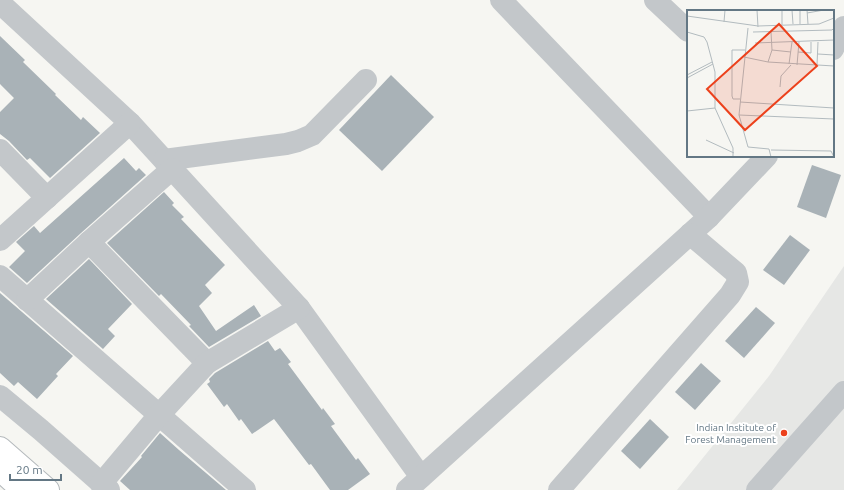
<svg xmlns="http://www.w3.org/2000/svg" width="844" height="490" font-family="Ubuntu,sans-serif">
  <rect width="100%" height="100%" fill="#f6f6f2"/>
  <polygon fill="#e6e7e5" points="844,266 844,490 677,490 769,376"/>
  <g fill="#a9b2b7">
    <polygon points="0,36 25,60 23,62 56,94 55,95 81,120 83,117 100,133 50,178 30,158 27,160 9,141 0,134 0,112 14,98 0,84"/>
    <polygon points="391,75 434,117 382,171 339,130"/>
    <polygon points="124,158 136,171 139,168 146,175 81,233 27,283 9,267 25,251 16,242 34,226 40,233"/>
    <polygon points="812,165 841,175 826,218 797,207"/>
    <polygon points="164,192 174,203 172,205 184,217 181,219 225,265 205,285 212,293 199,306 216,331 254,305 261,316 209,347 189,326 191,325 161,294 159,296 107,243"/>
    <polygon points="790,235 810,250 784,285 763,270"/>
    <polygon points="89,259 132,304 108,329 115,336 103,349 46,299"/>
    <polygon points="0,293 73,356 56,374 58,376 37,399 18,382 14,386 0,373"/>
    <polygon points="756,307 775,323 744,358 725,341"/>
    <polygon points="268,341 275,351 280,348 291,362 288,364 322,410 323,408 335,424 331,426 356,460 358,458 370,474 348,490 330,490 311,464 309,465 274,419 252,434 241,419 239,421 227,404 224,407 207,384 210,382 209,379 215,373"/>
    <polygon points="701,363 721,381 695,410 675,392"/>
    <polygon points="650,419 669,437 640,469 621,451"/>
    <polygon points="160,433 179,450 226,490 130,490 120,481 142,457 141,456"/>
  </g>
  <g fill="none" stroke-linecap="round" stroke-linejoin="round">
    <defs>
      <g id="major">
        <polyline points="0,448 48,490"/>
        <polyline points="0,470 22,490"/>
      </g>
    </defs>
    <use href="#major" stroke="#b4b9bc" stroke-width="24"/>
    <g stroke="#c3c7ca" stroke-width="22">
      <polyline points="501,0 709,217"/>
      <polyline points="655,0 688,31"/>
      <polyline points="0,3 130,123 299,308 421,477"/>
      <polyline points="833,49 844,27"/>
      <polyline points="0,150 47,198"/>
      <polyline points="164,160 286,144 298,141 312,135 366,80"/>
      <polyline points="0,240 130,123"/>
      <polyline points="89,242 207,363"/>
      <polyline points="0,276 245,490"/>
      <polyline points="27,300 89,242 172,169"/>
      <polyline points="0,396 41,430 109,490"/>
      <polyline points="101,484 159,415 207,363 299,308"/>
      <polyline points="407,490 709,217 767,156"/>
      <polyline points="559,490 730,295 738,282 736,273 690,234"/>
      <polyline points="757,490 844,392"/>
    </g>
    <use href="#major" stroke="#fff" stroke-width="22"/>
  </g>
  <circle fill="#ec411c" stroke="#fff" stroke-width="1.5" cx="784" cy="433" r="4"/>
  <g text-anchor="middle" stroke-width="4" stroke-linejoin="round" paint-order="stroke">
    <g font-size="10" fill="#637784" stroke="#fff" text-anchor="end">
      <text x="776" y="431">Indian Institute of<tspan x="776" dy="12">Forest Management</tspan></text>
    </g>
  </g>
  <g transform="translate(687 10)">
    <rect width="147" height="147" fill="#f6f6f2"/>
    <path fill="none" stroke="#b2bbbf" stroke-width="1" d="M70 0 71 17M95 0V15M105 0 106 14M113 0V14M120 0 121 14M120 3 137 0M0 6 71 16 132 14 147 8M37 12 38 0M61 18 52 105 61 137 82 139 84 147M0 22 17 27 20 32 28 62V98L0 101M66 22 145 20 147 18M68 33 147 30M85 40 104 42M111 42 124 43V32M131 44 147 45M57 47 81 52 147 56M81 52 85 40 84 22M102 54 105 32M110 55 112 32M130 55 131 32M0 65 25 52M0 68 26 54M93 77 94 66 104 55M53 89H46L45 86V40H58M53 92 147 98M28 98 46 138V147M52 105 147 109M19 130 47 143M84 140 144 141 147 147"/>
    <path fill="#ec411c" fill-opacity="0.15" stroke="#ec411c" stroke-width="2" d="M92 14 130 56 58 120 20 79Z"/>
    <rect width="147" height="147" fill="none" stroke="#637784" stroke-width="2"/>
  </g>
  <path d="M10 474v6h51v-6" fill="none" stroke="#637784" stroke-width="2"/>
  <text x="16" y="474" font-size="12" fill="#637784" stroke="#ffffff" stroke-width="3" paint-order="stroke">20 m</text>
</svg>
